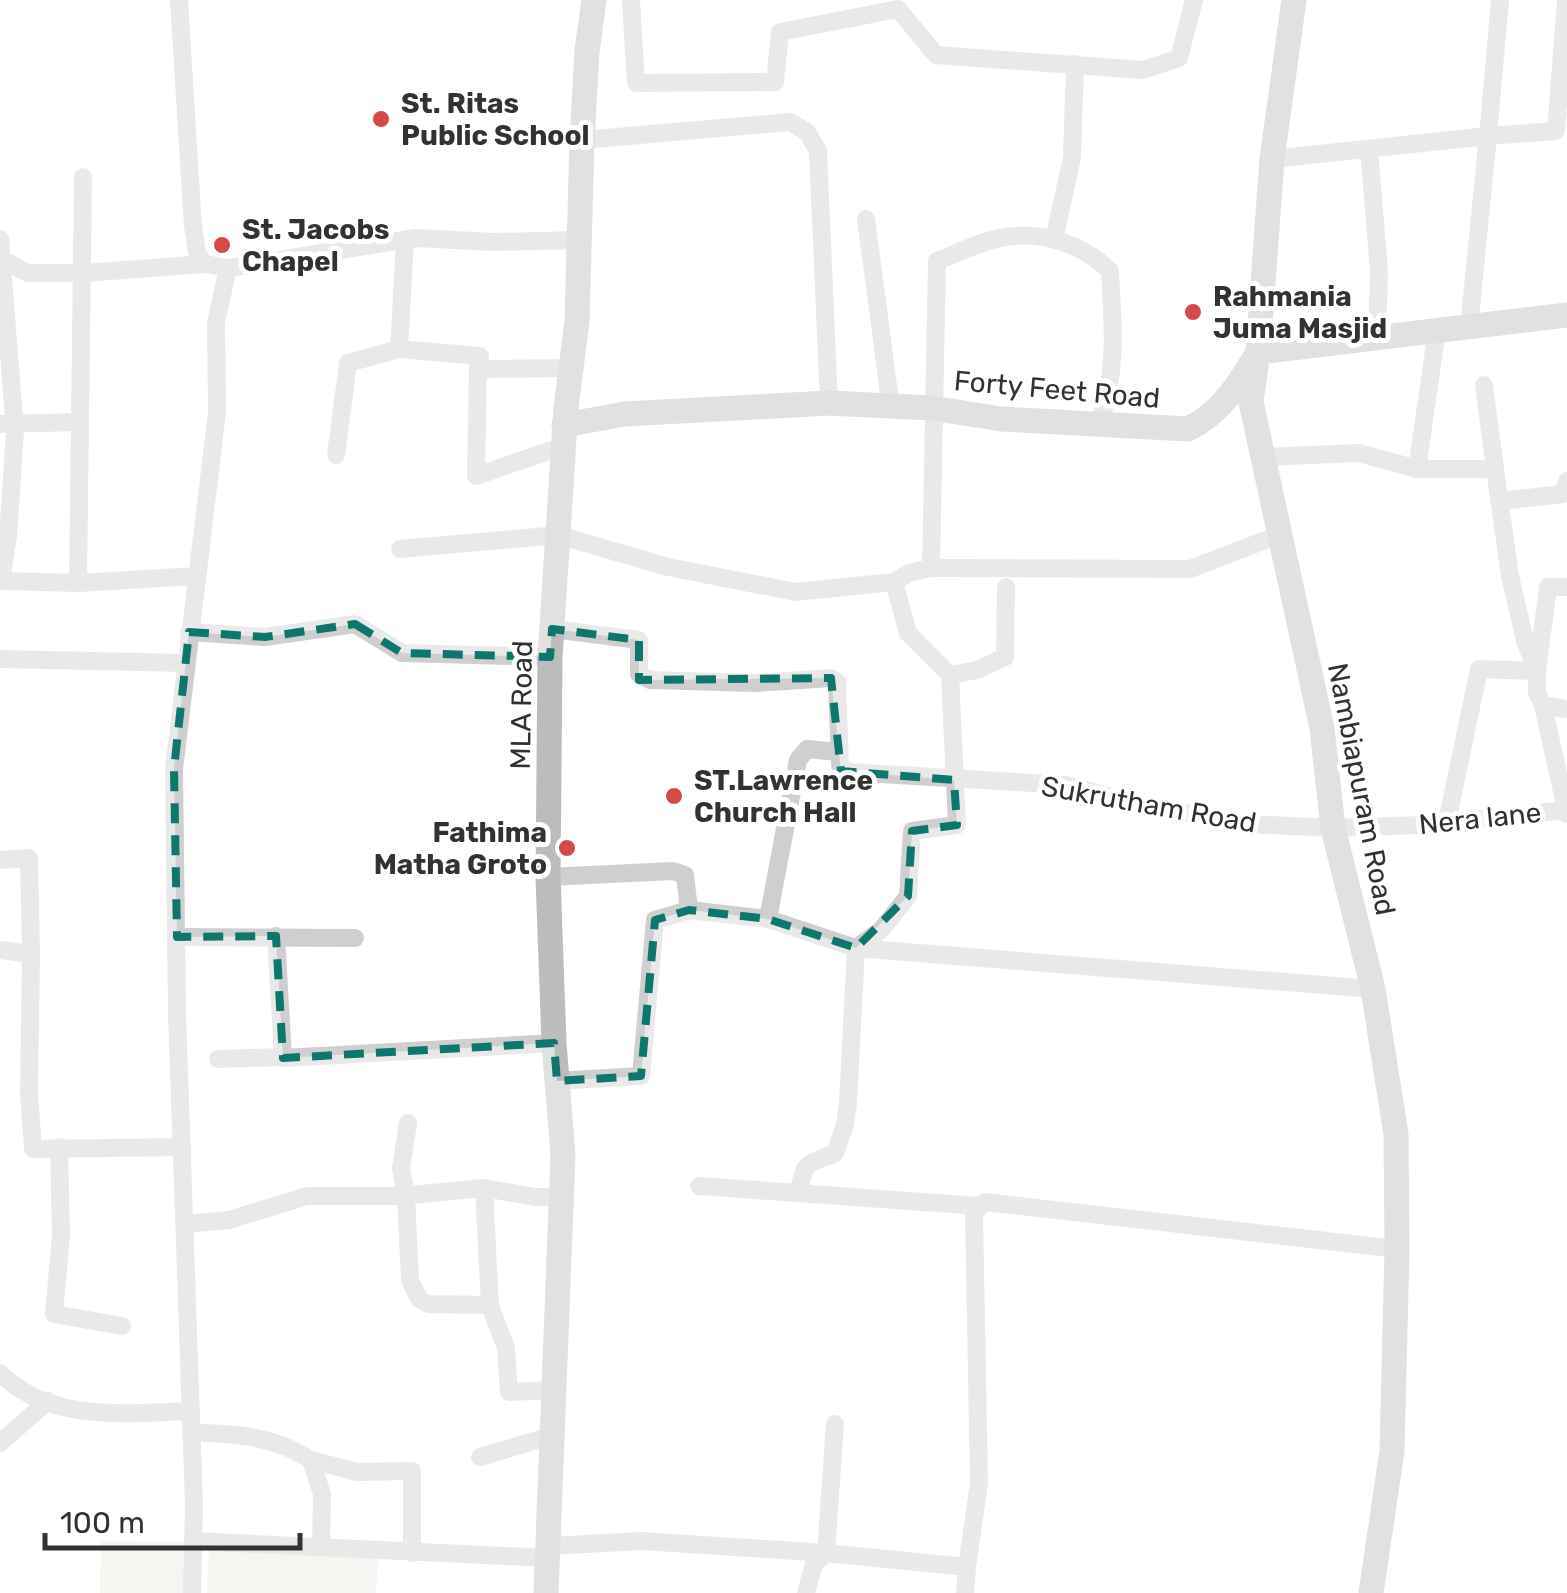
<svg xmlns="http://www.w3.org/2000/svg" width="1567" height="1593" font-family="Rubik,sans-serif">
  <rect width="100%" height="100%" fill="#fff"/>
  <g fill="#e4eadf">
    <polygon points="101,1541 187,1542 185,1593 100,1593"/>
    <polygon points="209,1548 378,1557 376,1593 207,1593"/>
  </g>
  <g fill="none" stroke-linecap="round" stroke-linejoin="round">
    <g stroke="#cfcfcf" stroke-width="18">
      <polyline points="179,0 193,226 197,253 205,264 228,268 416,238 493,242 578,240"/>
      <polyline points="631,0 636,83 775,82 780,32 898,9 936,55 1143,70 1179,58 1194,0"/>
      <polyline points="582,140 790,122 807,132 818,151 829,403"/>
      <polyline points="1369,149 1379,271 1377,336"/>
      <polyline points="1272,159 1488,136 1500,0"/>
      <polyline points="866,219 891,408"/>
      <polyline points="0,239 15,432 8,536 1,581"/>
      <polyline points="405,240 399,349 480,356 478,369 571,368"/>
      <polyline points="1054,240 1072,157 1075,64"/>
      <polyline points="0,258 27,273 84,273 205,264"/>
      <polyline points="1469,327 1488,136 1556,131 1566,0"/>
      <polyline points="1437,330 1417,469 1495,469 1510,576 1525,641 1537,671 1537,693 1543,705 1567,709"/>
      <polyline points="478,369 476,476 563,446"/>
      <polyline points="1484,385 1495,469"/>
      <polyline points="0,424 80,422"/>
      <polyline points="336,455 348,363 399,349"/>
      <polyline points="1261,457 1359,453 1417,469"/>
      <polyline points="1500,501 1563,494 1567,481"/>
      <path d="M400 549 558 535 668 567 796 592 894 582 909 573 931 568 937 261C958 253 983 240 1006 237 1043 231 1084 245 1110 271 1113 324 1118 375 1098 425"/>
      <polyline points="931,568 1190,569 1279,535"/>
      <polyline points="0,581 78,583 196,576"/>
      <polyline points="78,583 83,177"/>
      <polyline points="552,629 639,640 639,674 650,680 755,683 831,678 837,682 840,765 848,772 1066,785 1144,805 1246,824 1333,828 1421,825 1567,810"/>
      <polyline points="189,632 265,637 355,624 402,653 550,657"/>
      <polyline points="0,659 185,663"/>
      <polyline points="950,675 977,670 1005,657 1006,587"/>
      <polyline points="1543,705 1567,814"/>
      <polyline points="1447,822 1479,669 1537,671 1548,587 1567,587"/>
      <polyline points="0,860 29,858 31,954"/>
      <polyline points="548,877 673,871 685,875 689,910 768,919 798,760 807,749 838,752"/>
      <polyline points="768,919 856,948 1373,989"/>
      <polyline points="276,936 283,1058 554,1043"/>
      <polyline points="177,937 355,938"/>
      <polyline points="0,950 31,954 29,1093 33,1149 182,1147"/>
      <polyline points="218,1059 283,1057"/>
      <polyline points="557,1081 641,1076 655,920 689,910"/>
      <polyline points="408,1123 401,1168 406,1195 410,1280 419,1299 428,1304 490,1305"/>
      <polyline points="59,1147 61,1235 54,1314 122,1326"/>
      <polyline points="699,1186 979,1206"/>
      <polyline points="484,1188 490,1306 506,1348 509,1392 553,1390"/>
      <path d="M799 1193C804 1159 807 1166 835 1153L845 1125 848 1103 856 948 881 930 908 896 912 831 957 825 950 675 908 633 894 582"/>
      <polyline points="185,1224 229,1220 307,1196 400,1196 484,1188 535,1197 561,1197"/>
      <path d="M0 1373C50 1423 126 1413 191 1411"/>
      <path d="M192 1433C235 1433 274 1436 311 1460L322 1494 321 1546"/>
      <polyline points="0,1443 48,1401"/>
      <polyline points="480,1457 551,1436"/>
      <polyline points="311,1460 357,1472 412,1471 412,1553"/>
      <polyline points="193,1541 549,1558"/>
      <polyline points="549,1546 642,1541 826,1553 967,1567 979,1483 974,1213 985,1202 1397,1249"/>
      <polyline points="192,1593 194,1505 177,1014 174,769 217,413 216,323 228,268"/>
      <polyline points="806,1593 814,1564 826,1553 835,1424"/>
      <polyline points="965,1593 967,1567"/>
    </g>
    <g stroke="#bcbcbc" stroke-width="25">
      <polyline points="1294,0 1272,159 1258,352 1251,402 1322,728 1333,828 1373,989 1396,1134 1397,1249 1392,1451 1371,1593"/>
      <path d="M564 425 625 414 829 403 932 408 1001 419 1188 429C1221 413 1240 383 1258 352L1567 315"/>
      <polyline points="546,1593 563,1155 554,1043 548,877 550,657 566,408 577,321 582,140 587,51 594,0"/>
    </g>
  </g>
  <path d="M0 0H1567V1593H0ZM355 624 402 653 550 657 552 629 639 640V680L831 678 841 771 954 780 957 825 912 831 908 896 856 948 768 919 689 910 655 920 641 1076 557 1081 554 1043 283 1058 276 936 177 937 174 769 189 632 265 637Z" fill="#fff" fill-opacity=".55" fill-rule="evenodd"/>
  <path fill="none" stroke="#0f766e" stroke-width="8" stroke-dasharray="20 12" stroke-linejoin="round" d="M355 624 402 653 550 657 552 629 639 640V680L831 678 841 771 954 780 957 825 912 831 908 896 856 948 768 919 689 910 655 920 641 1076 557 1081 554 1043 283 1058 276 936 177 937 174 769 189 632 265 637Z"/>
  <g fill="#d54a48" stroke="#fff" stroke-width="4">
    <circle cx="381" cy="119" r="10"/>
    <circle cx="222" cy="245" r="10"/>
    <circle cx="1193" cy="312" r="10"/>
    <circle cx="674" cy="796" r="10"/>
    <circle cx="567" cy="848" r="10"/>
  </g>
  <g text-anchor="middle" stroke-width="10" stroke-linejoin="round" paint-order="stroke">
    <g font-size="28" font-weight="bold" fill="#323232" stroke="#fff" text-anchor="start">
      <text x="401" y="113">St. Ritas<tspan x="401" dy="32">Public School</tspan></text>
      <text x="242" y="239">St. Jacobs<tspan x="242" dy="32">Chapel</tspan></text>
      <text x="1213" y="306">Rahmania<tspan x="1213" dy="32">Juma Masjid</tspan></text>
      <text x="694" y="790">ST.Lawrence<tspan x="694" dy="32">Church Hall</tspan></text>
      <text x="547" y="842" text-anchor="end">Fathima<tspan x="547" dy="32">Matha Groto</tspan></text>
    </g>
    <g font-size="28" fill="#323232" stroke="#fff">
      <text transform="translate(1057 389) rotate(5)" y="10">Forty Feet Road</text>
      <text transform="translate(521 705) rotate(-89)" y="10">MLA Road</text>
      <text transform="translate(1362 789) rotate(79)" y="10">Nambiapuram Road</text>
      <text transform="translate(1149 804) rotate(10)" y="10">Sukrutham Road</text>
      <text transform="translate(1480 818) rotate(-6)" y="10">Nera lane</text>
    </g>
  </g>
  <path d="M45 1533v15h255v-15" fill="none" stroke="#323232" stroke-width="5"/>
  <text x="60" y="1533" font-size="30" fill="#323232" stroke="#ffffff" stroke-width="8" paint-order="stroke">100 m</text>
</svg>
